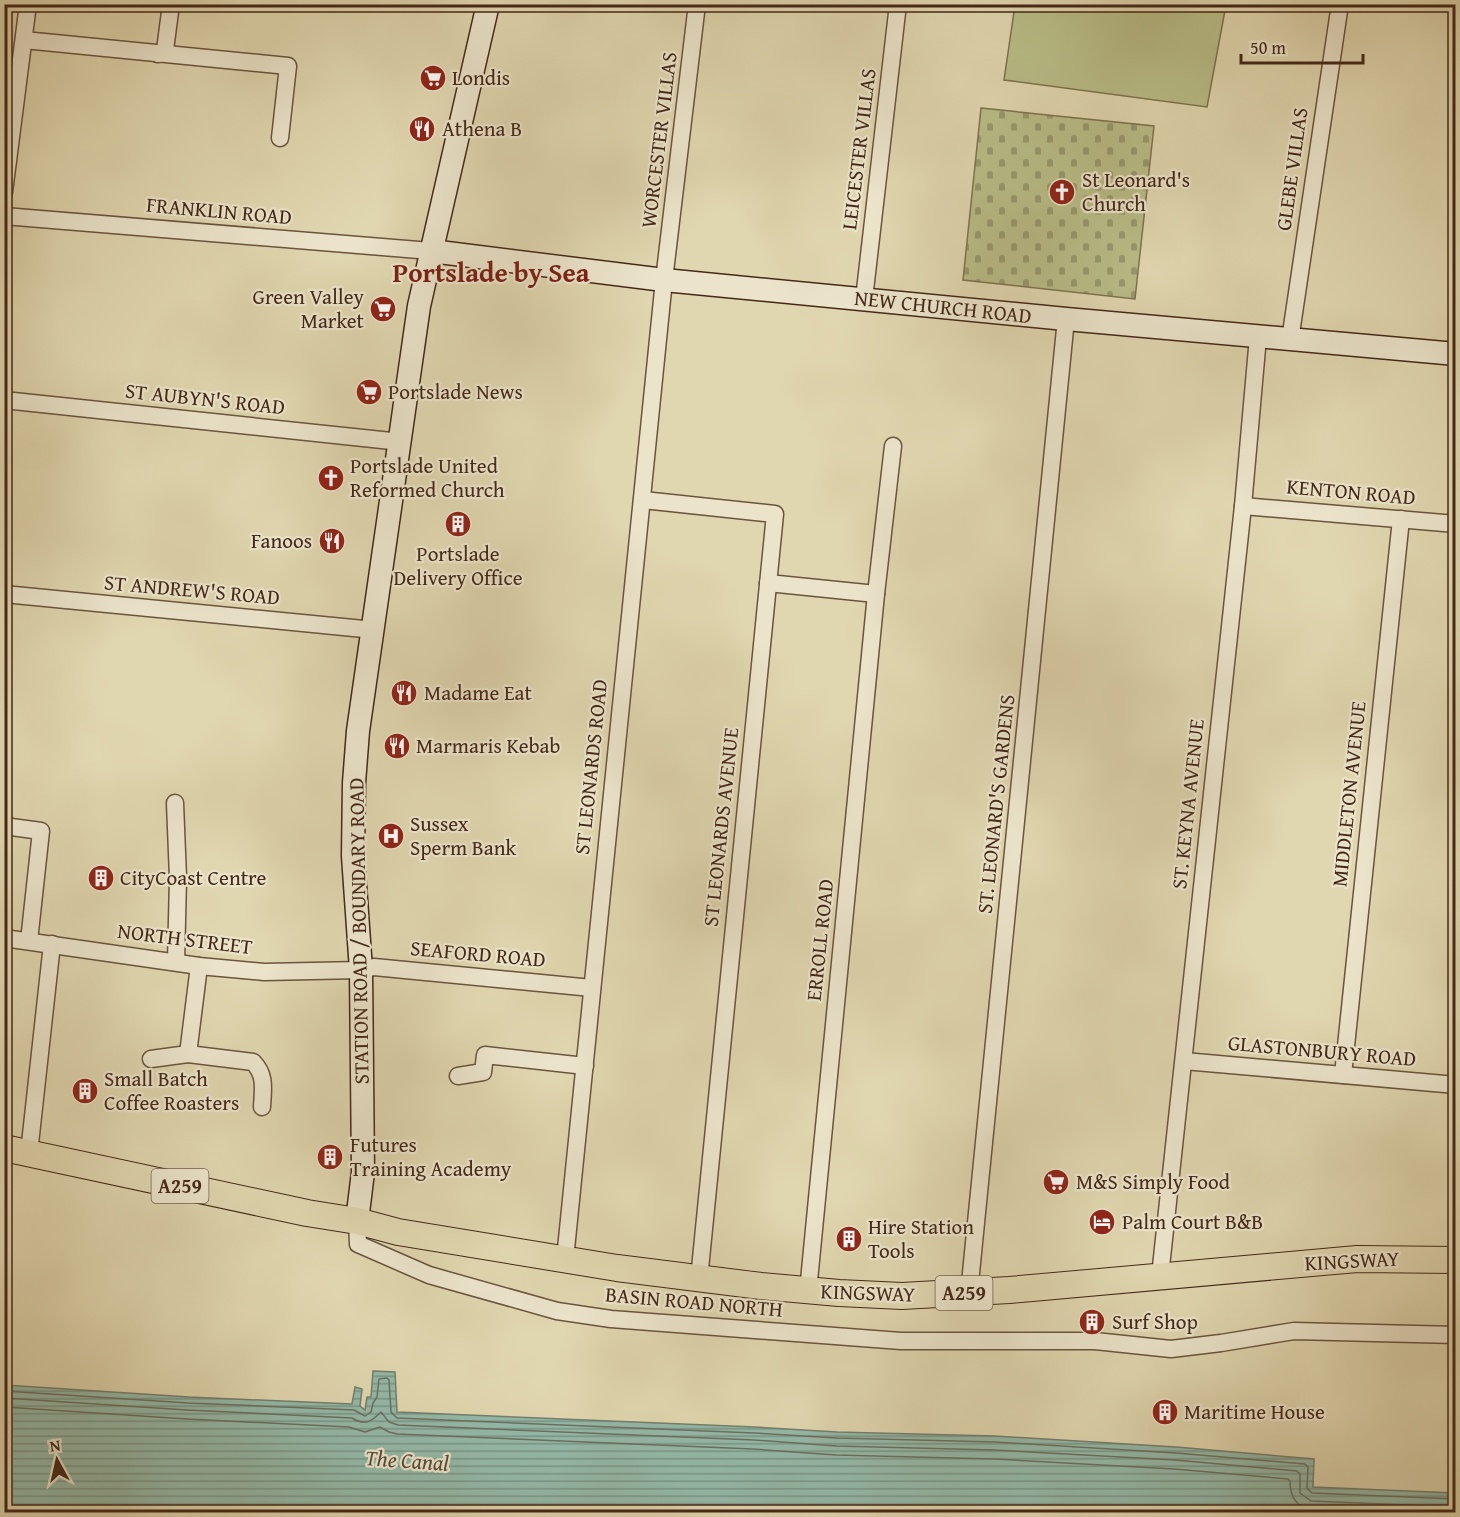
<svg xmlns="http://www.w3.org/2000/svg" width="1460" height="1517" font-family="'Gentium Book Plus',serif">
  <defs>
    <pattern id="cemetery-stones" width="16" height="16" patternUnits="userSpaceOnUse" patternTransform="scale(1.5)"><rect width="16" height="16" fill="#b8bc87"/><path d="M2 7V4a2 2 0 0 1 4 0v3zM10 15v-3a2 2 0 0 1 4 0v3z" fill="#97996d"/></pattern>
    <pattern id="water-rules" width="6" height="5" patternUnits="userSpaceOnUse" patternTransform="scale(1.5)"><rect width="6" height="5" fill="#94b9a8"/><path d="M0 2.5h6" fill="none" stroke="#7a9688"/></pattern>
  </defs>
  <rect width="100%" height="100%" fill="#e0d6af"/>
  <filter id="stains"><feTurbulence type="fractalNoise" baseFrequency=".00333" numOctaves="4"/><feColorMatrix values="0 0 0 0 .2 0 0 0 0 .09 0 0 0 0 .02 0 0 0 .5 -.17"/></filter>
  <radialGradient id="worn" r=".72"><stop offset=".6" stop-color="#630" stop-opacity="0"/><stop offset="1" stop-color="#630" stop-opacity=".3"/></radialGradient>
  <polygon fill="url(#cemetery-stones)" stroke="#7e7250" stroke-width="1.5" points="981,108 1154,126 1135,299 963,280"/>
  <polygon fill="#b8bc87" stroke="#7e7250" stroke-width="1.5" points="1015,5 1226,5 1207,107 1004,80"/>
  <polygon fill="url(#water-rules)" stroke="#747f6e" stroke-width="1.5" points="373,1371 395,1372 397,1412 755,1427 837,1432 995,1436 1176,1447 1314,1459 1313,1487 1455,1493 1455,1512 5,1512 5,1385 189,1397 352,1404 355,1387 362,1389 360,1406 365,1410 367,1397 371,1397"/>
  <g fill="none" stroke-linecap="round" stroke-linejoin="round">
    <g stroke="#6c7060" stroke-width="1.5">
      <polyline points="4,1391 188,1403 354,1410 365,1416 371,1412 373,1403 377,1397 379,1379 387,1378 389,1380 391,1412 397,1418 754,1433 837,1438 995,1442 1176,1453 1305,1464 1308,1467 1307,1488 1312,1493 1456,1499"/>
      <path d="M4 1398 187 1410 352 1418C365 1426 371 1422 381 1412L389 1422 398 1425 754 1440 837 1446 994 1450 1175 1460 1297 1471 1300 1474V1493L1311 1501 1456 1507"/>
      <path d="M4 1407 187 1419 349 1427 365 1432 380 1427 389 1432 397 1434 753 1449 836 1455 994 1459 1174 1469 1288 1479 1290 1481C1290 1511 1311 1510 1334 1511 1347 1511 1360 1512 1373 1512"/>
    </g>
    <defs>
      <g id="street">
        <polyline points="24,40 288,66 280,138"/>
        <polyline points="158,54 165,50 171,4"/>
        <polyline points="4,192 28,4"/>
        <polyline points="4,216 431,251"/>
        <polyline points="864,299 898,4"/>
        <polyline points="1290,340 1340,4"/>
        <polyline points="4,400 401,442"/>
        <polyline points="643,500 775,514 699,1279"/>
        <polyline points="1243,506 1456,524"/>
        <polyline points="768,583 876,594"/>
        <polyline points="4,594 374,630"/>
        <polyline points="175,803 178,878 176,962"/>
        <polyline points="4,826 41,831 29,941"/>
        <polyline points="4,938 199,966 264,972 361,970 374,967 592,988"/>
        <path d="M188 1054 253 1062C266 1075 263 1089 262 1107"/>
        <polyline points="151,1059 188,1054 199,966"/>
        <polyline points="1184,1061 1456,1085"/>
        <polyline points="1343,1075 1401,519"/>
        <polyline points="458,1076 483,1072 485,1055 585,1066"/>
        <polyline points="29,1153 52,944"/>
        <polyline points="357,1221 358,1244 429,1275 557,1311 611,1319 901,1341 1095,1341 1171,1349 1221,1343 1294,1331 1456,1335"/>
        <polyline points="565,1259 664,280 697,4"/>
        <polyline points="1160,1276 1243,506 1258,337"/>
        <polyline points="808,1291 876,594 893,446"/>
        <polyline points="969,1293 1066,319"/>
      </g>
      <g id="secondary">
        <polyline points="431,251 664,280 1066,319 1456,354"/>
        <polyline points="357,1221 363,1172 361,970 353,856 354,783 358,731 419,306 488,4"/>
      </g>
      <polyline id="primary" points="4,1148 307,1213 357,1221 398,1232 617,1268 761,1286 839,1293 902,1296 1009,1290 1357,1259 1456,1260"/>
    </defs>
    <use href="#street" stroke="#6b543e" stroke-width="19"/>
    <use href="#secondary" stroke="#442818" stroke-width="25"/>
    <use href="#primary" stroke="#442818" stroke-width="28"/>
    <use href="#street" stroke="#ebe4cb" stroke-width="16"/>
    <use href="#secondary" stroke="#ebe4cb" stroke-width="22"/>
    <use href="#primary" stroke="#e0d6af" stroke-width="26"/>
  </g>
  <defs>
    <symbol id="supermarket-disc" viewBox="-11 -11 22 22"><circle r="9.5" fill="#8f2418" stroke="#ebe4cb"/><path d="M-6-5.5h2.5l.6 2H6L4.5 2H-2.5L-4.4-4H-6ZM-1.5 3.2a1.3 1.3 0 1 0 .1 0ZM3 3.2a1.3 1.3 0 1 0 .1 0Z" fill="#fff"/></symbol>
    <symbol id="restaurant-disc" viewBox="-11 -11 22 22"><circle r="9.5" fill="#8f2418" stroke="#ebe4cb"/><path d="M-5-6h1v4h1v-4h1v4h1v-4h1v5L-1.5 .5V6h-2V.5L-5-1ZM5-6V6H3V1.5H1.5Q1.5-4 5-6Z" fill="#fff"/></symbol>
    <symbol id="church-disc" viewBox="-11 -11 22 22"><circle r="9.5" fill="#8f2418" stroke="#ebe4cb"/><path d="M-1.2-6h2.4v3.5h3.3v2.4h-3.3V6h-2.4V-.1h-3.3v-2.4h3.3Z" fill="#fff"/></symbol>
    <symbol id="building-disc" viewBox="-11 -11 22 22"><circle r="9.5" fill="#8f2418" stroke="#ebe4cb"/><path d="M-4-6H4V6H1V3H-1V6H-4ZM-2.5-4.3h1.7v1.8h-1.7ZM.8-4.3h1.7v1.8H.8ZM-2.5-1h1.7V.8h-1.7ZM.8-1h1.7V.8H.8Z" fill="#fff"/></symbol>
    <symbol id="hospital-disc" viewBox="-11 -11 22 22"><circle r="9.5" fill="#8f2418" stroke="#ebe4cb"/><path d="M-5-5h3v3.5h4V-5h3V5h-3V1.5h-4V5h-3Z" fill="#fff"/></symbol>
    <symbol id="hotel-disc" viewBox="-11 -11 22 22"><circle r="9.5" fill="#8f2418" stroke="#ebe4cb"/><path d="M-6-4.5h1.5V1H6V5H4.5V3h-9V5H-6ZM-4 0a1.8 1.8 0 1 1 3.6 0ZM.5 0V-2.5h3Q6-2.5 6 0Z" fill="#fff"/></symbol>
  </defs>
  <g fill-rule="evenodd">
    <use href="#supermarket-disc" x="418" y="63" width="30" height="30"/>
    <use href="#restaurant-disc" x="407" y="114" width="30" height="30"/>
    <use href="#church-disc" x="1047" y="177" width="30" height="30"/>
    <use href="#supermarket-disc" x="368" y="294" width="30" height="30"/>
    <use href="#supermarket-disc" x="354" y="377" width="30" height="30"/>
    <use href="#church-disc" x="316" y="463" width="30" height="30"/>
    <use href="#building-disc" x="443" y="509" width="30" height="30"/>
    <use href="#restaurant-disc" x="317" y="526" width="30" height="30"/>
    <use href="#restaurant-disc" x="389" y="678" width="30" height="30"/>
    <use href="#restaurant-disc" x="382" y="731" width="30" height="30"/>
    <use href="#hospital-disc" x="376" y="821" width="30" height="30"/>
    <use href="#building-disc" x="86" y="863" width="30" height="30"/>
    <use href="#building-disc" x="70" y="1076" width="30" height="30"/>
    <use href="#building-disc" x="315" y="1142" width="30" height="30"/>
    <use href="#supermarket-disc" x="1041" y="1167" width="30" height="30"/>
    <use href="#hotel-disc" x="1087" y="1207" width="30" height="30"/>
    <use href="#building-disc" x="834" y="1224" width="30" height="30"/>
    <use href="#building-disc" x="1077" y="1307" width="30" height="30"/>
    <use href="#building-disc" x="1150" y="1397" width="30" height="30"/>
  </g>
  <g text-anchor="middle" stroke-width="4.5" stroke-linejoin="round" paint-order="stroke">
    <g fill="#ebe4cb" stroke="#76604e" stroke-width="1.5">
      <rect x="151.5" y="1169" width="57" height="34" rx="4.5"/>
      <rect x="935.5" y="1276" width="57" height="34" rx="4.5"/>
    </g>
    <g font-size="20" font-weight="bold" fill="#442818">
      <text x="180" y="1193">A259</text>
      <text x="964" y="1300">A259</text>
    </g>
    <g font-size="21" fill="#442818" stroke="#ebe4cb" text-anchor="start">
      <text x="452" y="85">Londis</text>
      <text x="442" y="136">Athena B</text>
      <text x="1082" y="187">St Leonard's<tspan x="1082" dy="24">Church</tspan></text>
      <text x="364" y="304" text-anchor="end">Green Valley<tspan x="364" dy="24">Market</tspan></text>
      <text x="388" y="399">Portslade News</text>
      <text x="350" y="473">Portslade United<tspan x="350" dy="24">Reformed Church</tspan></text>
      <text x="312" y="548" text-anchor="end">Fanoos</text>
      <text x="458" y="561" text-anchor="middle">Portslade<tspan x="458" dy="24">Delivery Office</tspan></text>
      <text x="424" y="700">Madame Eat</text>
      <text x="416" y="753">Marmaris Kebab</text>
      <text x="410" y="831">Sussex<tspan x="410" dy="24">Sperm Bank</tspan></text>
      <text x="120" y="885">CityCoast Centre</text>
      <text x="104" y="1086">Small Batch<tspan x="104" dy="24">Coffee Roasters</tspan></text>
      <text x="350" y="1152">Futures<tspan x="350" dy="24">Training Academy</tspan></text>
      <text x="1076" y="1189">M&amp;S Simply Food</text>
      <text x="1122" y="1229">Palm Court B&amp;B</text>
      <text x="868" y="1234">Hire Station<tspan x="868" dy="24">Tools</tspan></text>
      <text x="1112" y="1329">Surf Shop</text>
      <text x="1184" y="1419">Maritime House</text>
    </g>
    <g font-size="21" fill="#442818" stroke="#ebe4cb">
      <text transform="translate(659 140) rotate(-83)" y="7">WORCESTER VILLAS</text>
      <text transform="translate(859 149) rotate(-83)" y="7">LEICESTER VILLAS</text>
      <text transform="translate(1292 169) rotate(-82)" y="7">GLEBE VILLAS</text>
      <text transform="translate(219 211) rotate(5)" y="7">FRANKLIN ROAD</text>
      <text transform="translate(943 307) rotate(6)" y="7">NEW CHURCH ROAD</text>
      <text transform="translate(205 399) rotate(6)" y="7">ST AUBYN'S ROAD</text>
      <text transform="translate(1351 492) rotate(5)" y="7">KENTON ROAD</text>
      <text transform="translate(192 590) rotate(5)" y="7">ST ANDREW'S ROAD</text>
      <text transform="translate(591 767) rotate(-84)" y="7">ST LEONARDS ROAD</text>
      <text transform="translate(1349 794) rotate(-84)" y="7">MIDDLETON AVENUE</text>
      <text transform="translate(996 804) rotate(-84)" y="7">ST. LEONARD'S GARDENS</text>
      <text transform="translate(1188 804) rotate(-84)" y="7">ST. KEYNA AVENUE</text>
      <text transform="translate(721 827) rotate(-84)" y="7">ST LEONARDS AVENUE</text>
      <text transform="translate(359 931) rotate(-91)" y="7">STATION ROAD / BOUNDARY ROAD</text>
      <text transform="translate(185 939) rotate(7)" y="7">NORTH STREET</text>
      <text transform="translate(820 940) rotate(-84)" y="7">ERROLL ROAD</text>
      <text transform="translate(478 954) rotate(5)" y="7">SEAFORD ROAD</text>
      <text transform="translate(1322 1051) rotate(5)" y="7">GLASTONBURY ROAD</text>
      <text transform="translate(1352 1261) rotate(-3)" y="7">KINGSWAY</text>
      <text transform="translate(868 1293) rotate(2)" y="7">KINGSWAY</text>
      <text transform="translate(694 1302) rotate(5)" y="7">BASIN ROAD NORTH</text>
    </g>
    <g font-size="22" font-style="italic" fill="#584c3c" stroke="#ebe4cb">
      <text transform="translate(407 1460) rotate(4)" y="8">The Canal</text>
    </g>
    <g font-size="27" font-weight="bold" fill="#7a1f14" stroke="#ebe4cb">
      <text x="491" y="282">Portslade by Sea</text>
    </g>
  </g>
  <rect width="1460" height="1517" fill="none" stroke="#e0d6af" stroke-width="24"/>
  <rect x="6" y="6" width="1448" height="1505" fill="none" stroke="#442818" stroke-width="3"/>
  <rect x="12" y="12" width="1436" height="1493" fill="none" stroke="#442818" stroke-width="1.5"/>
  <g transform="translate(57 1460) rotate(352)" stroke="#ebe4cb" stroke-width="4.5" paint-order="stroke">
  <path d="M0-4.5L10 22L0 15L-10 22Z" fill="#442818"/>
  <text y="-9" font-size="16" font-weight="bold" text-anchor="middle" fill="#442818">N</text>
  </g>
  <path d="M1241 54v9h122v-9" fill="none" stroke="#442818" stroke-width="3"/>
  <text x="1250" y="54" font-size="18" fill="#442818" stroke="#ebe4cb" stroke-width="4.5" paint-order="stroke">50 m</text>
  <rect width="100%" height="100%" filter="url(#stains)"/>
  <rect width="100%" height="100%" fill="url(#worn)"/>
</svg>
